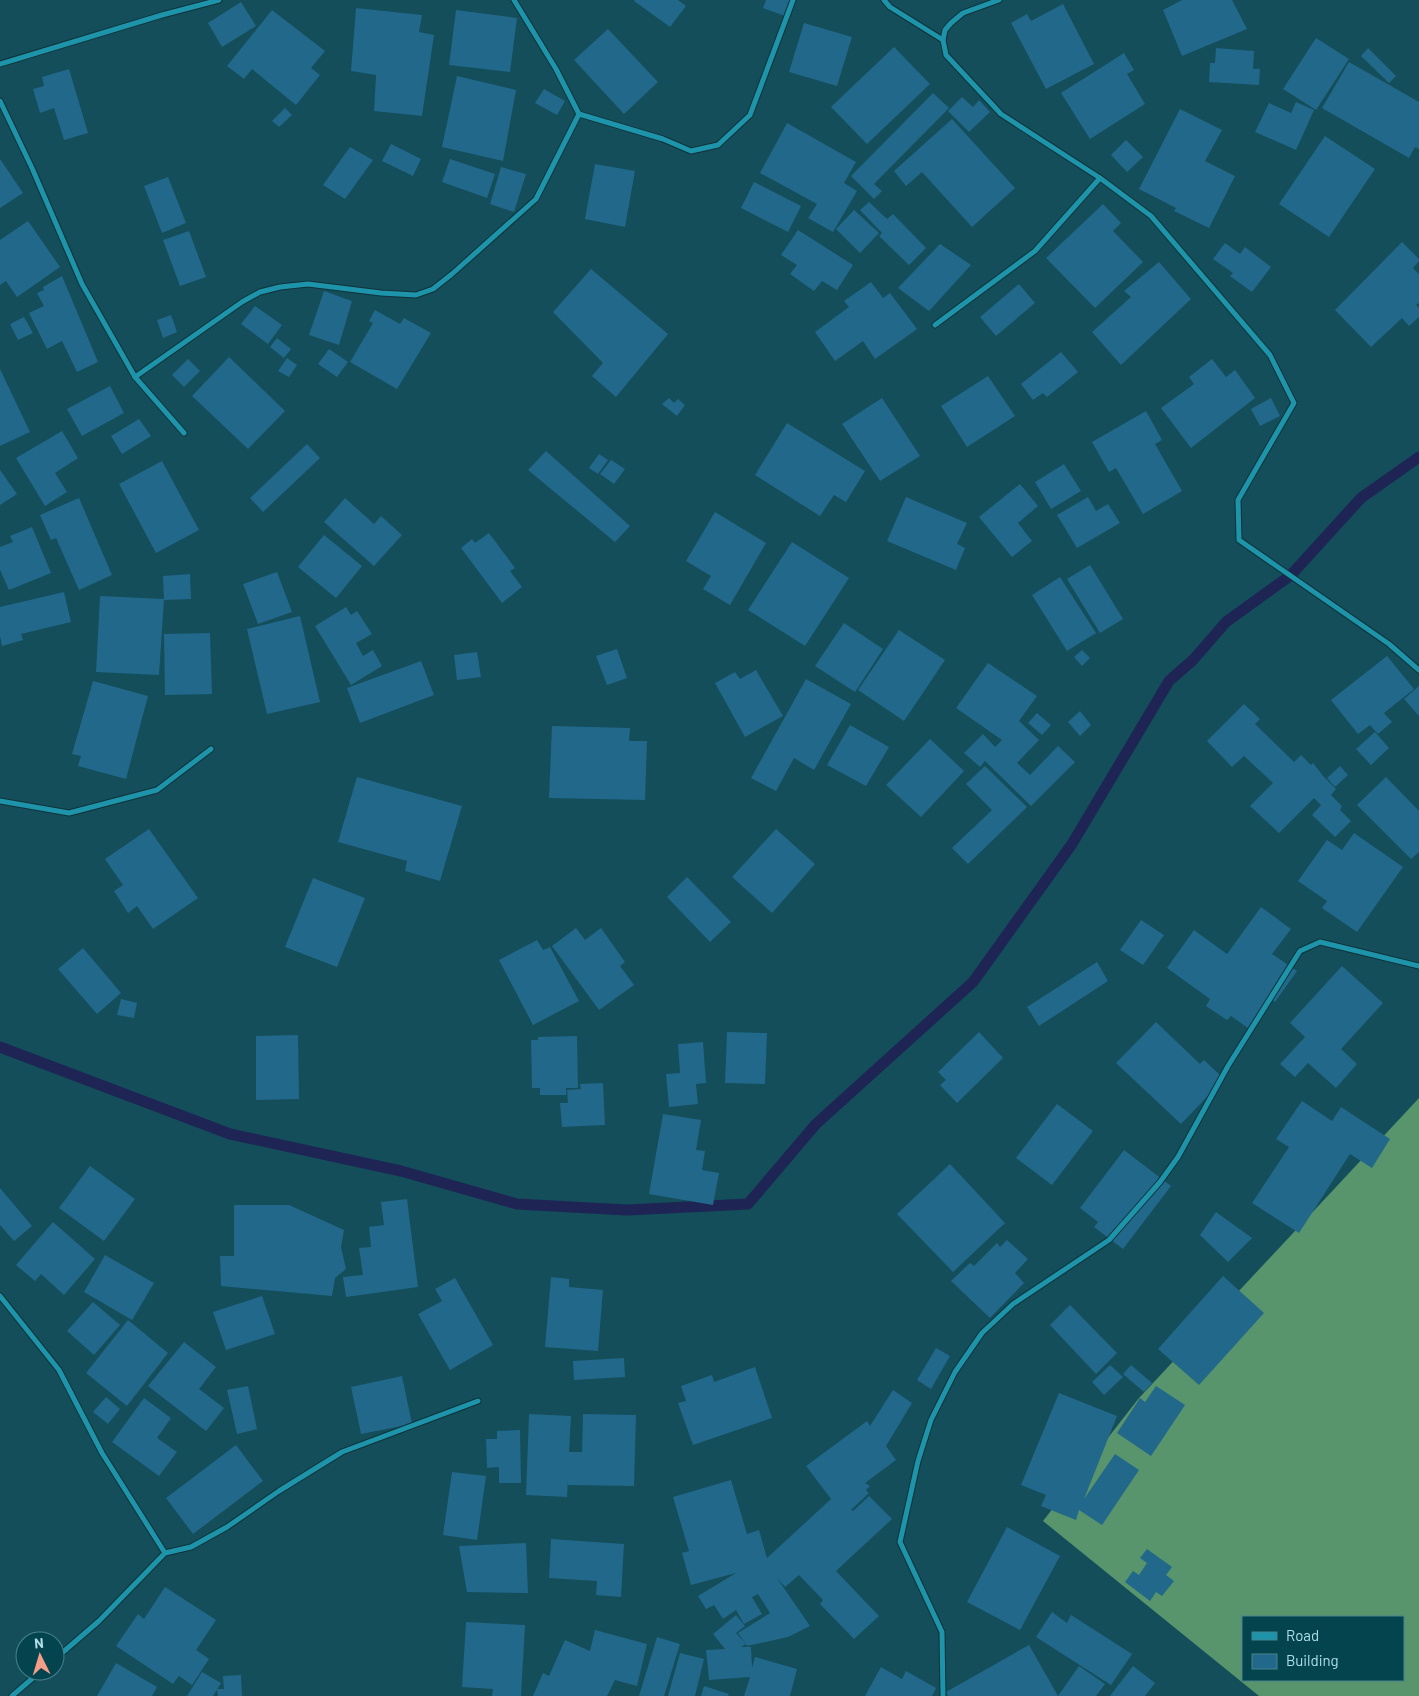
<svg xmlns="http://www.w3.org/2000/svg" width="1419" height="1696" font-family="Barlow,sans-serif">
  <rect width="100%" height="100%" fill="#134e5a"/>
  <path fill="#58946c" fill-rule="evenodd" d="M1419 1098V1696H1259L1043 1521 1139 1398ZM1243 1617H1403V1680H1243Z"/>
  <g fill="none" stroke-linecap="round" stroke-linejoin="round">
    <polyline stroke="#1e2555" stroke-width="11" points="0,1047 230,1134 401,1171 517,1204 627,1210 748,1204 816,1124 973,982 1072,844 1169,681 1193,660 1226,622 1291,575 1361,498 1419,457"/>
  </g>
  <g fill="#22688a">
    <polygon points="635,0 678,0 686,6 670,27 634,1"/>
    <polygon points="766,0 790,0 785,16 763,8"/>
    <polygon points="1182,0 1232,0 1247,29 1182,56 1163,10"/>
    <polygon points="241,2 256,26 222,47 208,23"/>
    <polygon points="1063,4 1094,64 1046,89 1011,23 1027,14 1031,21"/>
    <polygon points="356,8 422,15 419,32 434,35 422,116 374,111 376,75 351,71"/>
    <polygon points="272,10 325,51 311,68 320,75 296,105 252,69 244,79 227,66"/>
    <polygon points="456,10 517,18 510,72 449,65"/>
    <polygon points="804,23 852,37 837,86 789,72"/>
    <polygon points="608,29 658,82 624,114 574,60"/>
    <polygon points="1316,38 1349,59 1316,110 1283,89"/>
    <polygon points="894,47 930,84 867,144 831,107"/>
    <polygon points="1216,48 1254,51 1253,69 1260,69 1259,85 1209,82 1210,63 1215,63"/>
    <polygon points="1368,48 1396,76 1389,83 1361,56"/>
    <polygon points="1124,53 1134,70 1127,74 1145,104 1090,139 1061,93"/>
    <polygon points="1349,62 1419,102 1419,149 1415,147 1409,158 1322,108"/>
    <polygon points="69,69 88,133 64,140 54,108 40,113 33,89 44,86 42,77"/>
    <polygon points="457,76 516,90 503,161 442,147"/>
    <polygon points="544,89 565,101 557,115 535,103"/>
    <polygon points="933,93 949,108 874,184 882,191 874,199 851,176"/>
    <polygon points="962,97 973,107 979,100 990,112 969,132 948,111"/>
    <polygon points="1296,102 1314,110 1296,150 1255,132 1269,103 1291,113"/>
    <polygon points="285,108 292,115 279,127 272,121"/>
    <polygon points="1180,109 1222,130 1205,161 1235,176 1209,228 1174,211 1176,208 1139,189"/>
    <polygon points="952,119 1015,188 972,227 922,172 906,186 894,171"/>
    <polygon points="787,123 856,162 844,183 857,191 833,232 808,218 817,204 760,173"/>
    <polygon points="1325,136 1375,169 1329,237 1279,204"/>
    <polygon points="1126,140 1143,157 1127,172 1111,155"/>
    <polygon points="391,144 421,159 413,176 382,161"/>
    <polygon points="350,147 373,160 345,199 323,185"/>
    <polygon points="0,159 23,193 0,208"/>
    <polygon points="450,159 495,174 487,198 442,182"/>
    <polygon points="595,164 635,171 625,227 585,219"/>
    <polygon points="501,167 526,174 514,212 490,204"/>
    <polygon points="168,177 186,223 162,233 144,186"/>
    <polygon points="754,182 801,206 788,232 741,208"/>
    <polygon points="869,202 887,219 893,214 926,248 909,265 879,236 882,233 860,210"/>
    <polygon points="1103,204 1121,223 1113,231 1143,262 1095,308 1046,258"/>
    <polygon points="854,210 879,233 860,253 836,229"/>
    <polygon points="28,221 60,267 17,297 6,281 0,285 0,240"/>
    <polygon points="798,230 853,265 837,290 822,281 814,291 790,274 797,265 781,255"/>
    <polygon points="189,231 206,277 180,286 163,240"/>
    <polygon points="1402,242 1419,259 1419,261 1413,268 1419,274 1419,303 1416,305 1419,308 1419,317 1409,326 1402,318 1371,347 1335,310"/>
    <polygon points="1225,243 1240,254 1245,247 1271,267 1252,292 1230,276 1233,273 1213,259"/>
    <polygon points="940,244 971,265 929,311 898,288"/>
    <polygon points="1159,262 1191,299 1121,365 1092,332 1131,297 1124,291"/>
    <polygon points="591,269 668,334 616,397 592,376 603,363 553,312"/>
    <polygon points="62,276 98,362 77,372 62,341 47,349 29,313 44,306 37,293 44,290 43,287"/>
    <polygon points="871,282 883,298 890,293 917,329 875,359 863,341 835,361 815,332 849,307 844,301"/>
    <polygon points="1019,284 1035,303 996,336 980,317"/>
    <polygon points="324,291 352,301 339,345 309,335"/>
    <polygon points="255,306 282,325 268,344 241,324"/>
    <polygon points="375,310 400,324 404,318 431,333 397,389 350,362 373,323 369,321"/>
    <polygon points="171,315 177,332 163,338 157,320"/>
    <polygon points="24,317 33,333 18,340 10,324"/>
    <polygon points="277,338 291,349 284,358 270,347"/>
    <polygon points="329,349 348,362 337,377 318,364"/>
    <polygon points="1061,352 1078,372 1047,397 1043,393 1033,400 1021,384"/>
    <polygon points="229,357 285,411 248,449 192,396"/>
    <polygon points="287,358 297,365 289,377 278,371"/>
    <polygon points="188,359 200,371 184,387 172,375"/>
    <polygon points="1212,359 1226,377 1235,370 1255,398 1191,448 1161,408 1194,384 1189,377"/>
    <polygon points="0,369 30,432 0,446"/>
    <polygon points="988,376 1015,416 967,447 941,406"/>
    <polygon points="110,386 124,413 82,436 67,409"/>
    <polygon points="669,398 674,403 678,399 685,405 677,416 662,404"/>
    <polygon points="882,398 920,456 880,481 842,424"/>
    <polygon points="1271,398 1280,416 1260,426 1251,409"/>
    <polygon points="1146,411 1162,440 1155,444 1182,491 1143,514 1116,468 1109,472 1092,442"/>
    <polygon points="139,419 151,436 122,454 111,436"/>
    <polygon points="787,423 865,471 846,502 834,495 820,516 755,475"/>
    <polygon points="62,431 78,458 55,473 67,492 45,506 16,458"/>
    <polygon points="307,444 320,458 263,512 250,498"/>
    <polygon points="546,451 630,526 615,542 528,470"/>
    <polygon points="599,454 608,460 598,474 589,468"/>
    <polygon points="611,460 625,469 614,484 600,474"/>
    <polygon points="162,461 199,530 156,553 119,484"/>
    <polygon points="1064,464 1081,491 1051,509 1035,482"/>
    <polygon points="0,470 17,494 0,505"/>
    <polygon points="1020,484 1038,506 1018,523 1032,541 1012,557 979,517"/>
    <polygon points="906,497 967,523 957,544 965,548 956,570 887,541"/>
    <polygon points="1088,497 1096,511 1108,504 1120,523 1077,548 1057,515"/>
    <polygon points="79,498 112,575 79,590 56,538 51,540 40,515"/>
    <polygon points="345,498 374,524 381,516 402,535 374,566 324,522"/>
    <polygon points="715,512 766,543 730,605 703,589 711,576 686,561"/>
    <polygon points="32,527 51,573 9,590 0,570 0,547 13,542 10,536"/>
    <polygon points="489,533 515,568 510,571 522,587 502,603 461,548 472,539 475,543"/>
    <polygon points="324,535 362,566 336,598 298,567"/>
    <polygon points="792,542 849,578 805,646 748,610"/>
    <polygon points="1090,565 1123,619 1100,633 1067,579"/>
    <polygon points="277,572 292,612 258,624 243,584"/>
    <polygon points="190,574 191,599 164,600 163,576"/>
    <polygon points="1060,577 1096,633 1067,651 1032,595"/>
    <polygon points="64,592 71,622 21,634 23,640 2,646 0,636 0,607"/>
    <polygon points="100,596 164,599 159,675 96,672"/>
    <polygon points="346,607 351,615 357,611 372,634 356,643 363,656 373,650 382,666 351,685 315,626"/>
    <polygon points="300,616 320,702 267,714 247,629"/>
    <polygon points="844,623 883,649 855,692 815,666"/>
    <polygon points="899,630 945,660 904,721 858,690"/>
    <polygon points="210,633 212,694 165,695 164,634"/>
    <polygon points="617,649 627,678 607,685 596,656"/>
    <polygon points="1082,650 1090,658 1082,666 1074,657"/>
    <polygon points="477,652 481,677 457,680 454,655"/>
    <polygon points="1387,656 1414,689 1384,713 1392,722 1378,734 1370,725 1358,734 1331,700"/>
    <polygon points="421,661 434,695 360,723 347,688"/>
    <polygon points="988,663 1037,696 1019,721 1039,740 1017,763 1030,775 1058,746 1075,762 1031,806 985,761 980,767 964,753 983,734 995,747 1002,740 956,708"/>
    <polygon points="756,670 783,716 745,737 715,683 735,672 740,679"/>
    <polygon points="806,679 851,704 814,770 794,758 776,791 751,778"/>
    <polygon points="93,681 148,696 126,779 78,766 81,756 72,754"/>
    <polygon points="1419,686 1419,716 1404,699"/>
    <polygon points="1244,704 1260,719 1255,724 1294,762 1301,755 1311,765 1313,763 1324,777 1336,789 1331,795 1342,806 1340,810 1351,821 1335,837 1312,815 1321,805 1314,798 1279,833 1250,806 1273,783 1244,756 1232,767 1207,741"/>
    <polygon points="1080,711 1091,725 1080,736 1068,722"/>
    <polygon points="1037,713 1051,725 1042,735 1028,723"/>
    <polygon points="850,725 889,747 866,786 827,765"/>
    <polygon points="552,726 630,728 629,741 647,741 645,800 549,798"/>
    <polygon points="1375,732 1389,748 1371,765 1356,749"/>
    <polygon points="930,739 964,771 921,817 886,785"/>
    <polygon points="985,766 1027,807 968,864 952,848 992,810 966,784"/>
    <polygon points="1340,766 1348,775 1335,787 1327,778"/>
    <polygon points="357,777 462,806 440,881 405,871 407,861 338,842"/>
    <polygon points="1386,777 1419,811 1419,852 1411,859 1357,805"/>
    <polygon points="149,829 198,898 153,929 137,906 128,913 114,891 123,885 105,859"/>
    <polygon points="776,829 815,864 772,913 732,877"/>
    <polygon points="1354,833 1403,867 1357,932 1322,908 1327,901 1298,881 1327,840 1342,850"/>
    <polygon points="687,877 731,922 710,942 667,897"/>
    <polygon points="313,878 365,898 337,967 285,947"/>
    <polygon points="1261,907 1291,929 1272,954 1297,971 1275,1002 1270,998 1248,1028 1231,1016 1227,1020 1206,1006 1210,999 1167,968 1194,930 1227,954"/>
    <polygon points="1141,920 1164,935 1143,965 1120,950"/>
    <polygon points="576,928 585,940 601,928 625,962 620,966 634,985 599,1010 552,946"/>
    <polygon points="537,940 543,950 550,947 579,1001 533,1025 499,960"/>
    <polygon points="83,948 121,993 97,1014 58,969"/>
    <polygon points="1097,962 1108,981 1039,1026 1027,1007"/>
    <polygon points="1342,966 1383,1003 1341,1049 1357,1064 1336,1088 1308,1063 1295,1077 1280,1064 1305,1037 1290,1023"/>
    <polygon points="121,999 137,1003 134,1018 117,1015"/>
    <polygon points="1156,1022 1200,1064 1204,1060 1224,1079 1181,1124 1116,1063"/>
    <polygon points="727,1032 767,1033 765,1084 725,1083"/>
    <polygon points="979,1032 1003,1058 957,1103 940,1085 946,1080 938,1072"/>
    <polygon points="298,1035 299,1099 256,1100 256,1036"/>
    <polygon points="577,1036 578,1088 566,1088 566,1095 540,1095 540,1088 532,1088 531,1040 538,1040 538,1037"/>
    <polygon points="703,1042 706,1083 696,1084 698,1104 669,1107 666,1074 680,1073 678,1044"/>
    <polygon points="603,1083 605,1125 562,1127 560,1103 568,1103 567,1090 581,1089 580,1084"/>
    <polygon points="1302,1101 1332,1121 1341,1107 1390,1139 1372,1168 1350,1154 1299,1233 1252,1203 1289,1147 1276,1139"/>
    <polygon points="1057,1104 1093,1131 1052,1185 1016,1158"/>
    <polygon points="663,1114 701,1120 696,1150 705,1151 702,1170 719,1173 713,1205 649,1194"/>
    <polygon points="1124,1150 1171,1186 1123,1249 1094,1227 1098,1222 1080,1208"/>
    <polygon points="950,1164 1005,1223 953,1272 897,1214"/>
    <polygon points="90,1166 135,1199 104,1241 59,1208"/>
    <polygon points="0,1188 32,1226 14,1241 0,1225"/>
    <polygon points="407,1199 418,1287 346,1297 343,1277 363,1275 359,1248 371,1247 369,1227 384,1225 381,1202"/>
    <polygon points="234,1205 289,1205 344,1230 341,1247 346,1269 335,1278 332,1296 221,1286 220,1256 234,1256"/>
    <polygon points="1216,1212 1252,1238 1228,1262 1200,1235"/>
    <polygon points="53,1222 95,1259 64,1295 41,1274 35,1281 16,1265"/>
    <polygon points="1007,1240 1028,1259 1015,1273 1024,1283 990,1318 951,1281 970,1263 974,1266 997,1243 1000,1247"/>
    <polygon points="105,1255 154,1283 132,1320 84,1292"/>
    <polygon points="1223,1276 1264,1313 1199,1385 1158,1349"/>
    <polygon points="551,1277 569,1279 569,1287 603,1290 598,1351 545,1347"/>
    <polygon points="455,1278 493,1345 450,1370 418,1314 442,1301 435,1289"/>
    <polygon points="262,1296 275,1334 226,1350 213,1312"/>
    <polygon points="93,1302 120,1325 94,1355 67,1331"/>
    <polygon points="1070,1305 1117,1353 1096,1374 1050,1325"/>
    <polygon points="128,1320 168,1353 127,1406 86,1373"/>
    <polygon points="184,1342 216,1367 199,1389 224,1408 206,1431 148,1386"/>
    <polygon points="936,1348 950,1356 931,1389 917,1380"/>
    <polygon points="624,1358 625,1377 574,1380 573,1361"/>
    <polygon points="1110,1365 1123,1377 1104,1395 1092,1382"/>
    <polygon points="1131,1365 1152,1383 1144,1392 1123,1374"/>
    <polygon points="755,1367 772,1418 693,1445 678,1403 686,1401 681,1386 712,1375 714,1382"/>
    <polygon points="402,1376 412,1424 361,1434 351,1387"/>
    <polygon points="248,1386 257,1429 237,1434 227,1390"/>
    <polygon points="1156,1386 1185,1405 1151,1456 1117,1433 1140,1398 1145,1402"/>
    <polygon points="893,1390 912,1403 886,1446 896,1460 865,1483 870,1486 866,1490 869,1493 851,1510 853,1511 869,1496 892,1519 836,1571 879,1616 854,1639 820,1604 823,1600 799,1575 785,1587 777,1578 810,1626 788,1637 747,1646 738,1633 770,1613 758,1594 752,1597 762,1614 744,1624 736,1610 723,1619 714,1605 706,1609 698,1596 736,1573 691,1585 682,1553 689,1551 673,1497 731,1480 747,1534 759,1530 767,1558 831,1499 806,1466 867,1421 870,1426"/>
    <polygon points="1059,1393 1117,1416 1084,1499 1115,1454 1139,1470 1102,1525 1079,1510 1076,1520 1041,1506 1046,1495 1021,1485"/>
    <polygon points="106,1397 120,1409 108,1424 93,1412"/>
    <polygon points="144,1398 171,1418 157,1438 177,1452 159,1476 112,1442"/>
    <polygon points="529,1414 571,1416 569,1452 582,1452 583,1414 636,1415 634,1486 568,1485 568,1478 567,1497 526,1495"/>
    <polygon points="520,1430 521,1483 499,1483 499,1467 487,1468 486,1439 497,1439 497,1431"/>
    <polygon points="236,1445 263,1481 193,1534 166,1498"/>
    <polygon points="452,1472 486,1476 477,1540 443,1535"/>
    <polygon points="1007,1527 1060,1556 1020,1630 967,1602"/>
    <polygon points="551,1539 624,1544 621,1597 596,1595 597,1581 549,1578"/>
    <polygon points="526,1543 528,1593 467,1592 459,1546"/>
    <polygon points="1147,1549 1172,1567 1166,1575 1174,1581 1162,1596 1156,1592 1150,1601 1125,1582 1133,1571 1139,1575 1147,1563 1140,1558"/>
    <polygon points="165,1587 216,1620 196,1650 209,1659 192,1685 179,1676 173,1684 116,1646 138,1614 144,1619"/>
    <polygon points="1052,1612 1067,1623 1071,1615 1132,1654 1111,1685 1036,1637"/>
    <polygon points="736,1615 745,1626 736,1633 746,1644 741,1647 751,1647 752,1668 755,1657 797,1669 790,1696 744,1696 750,1677 709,1680 706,1650 725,1649 713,1634"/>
    <polygon points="466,1622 525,1625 521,1696 492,1696 493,1689 462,1687"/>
    <polygon points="595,1630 647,1644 637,1686 615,1680 607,1696 533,1696 543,1673 549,1676 565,1640 590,1651"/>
    <polygon points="657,1637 680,1644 664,1696 639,1696"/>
    <polygon points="1029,1645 1058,1696 1079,1666 1105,1684 1096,1696 948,1696 946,1692"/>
    <polygon points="680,1653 704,1659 695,1696 668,1696"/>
    <polygon points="116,1663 157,1687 152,1696 97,1696"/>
    <polygon points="1133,1666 1155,1683 1145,1696 1110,1696"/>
    <polygon points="881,1667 902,1679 906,1671 936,1688 932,1696 865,1696"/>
    <polygon points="202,1672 221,1683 213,1696 187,1696"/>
    <polygon points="241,1675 242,1696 218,1696 217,1689 224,1689 223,1676"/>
    <polygon points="704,1686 729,1694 728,1696 701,1696"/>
  </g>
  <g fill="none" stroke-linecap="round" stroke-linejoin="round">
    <defs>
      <g id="minor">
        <polyline points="884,0 890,7 943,40"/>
        <polyline points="999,0 963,13 951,23 945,30 943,40 946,55 1001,114 1100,178 1151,216 1270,355 1294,403 1238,500 1239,540 1389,644 1419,670"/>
        <polyline points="0,64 162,15 219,0"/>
        <polyline points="0,101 32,168 82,284 135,377 184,433"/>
        <polyline points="579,114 663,139 691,151 718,145 750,115 793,0"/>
        <polyline points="935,325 1035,251 1100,178"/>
        <polyline points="135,377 242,302 260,292 280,287 308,284 381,293 416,295 433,289 452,274 536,199 579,114 556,69 514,0"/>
        <polyline points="0,801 69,813 157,790 211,749"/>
        <polyline points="0,1296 59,1370 102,1453 165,1553 191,1547 227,1527 279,1491 342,1452 478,1401"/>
        <polyline points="55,1659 99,1621 165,1553"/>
        <polyline points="12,1696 41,1671"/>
        <polyline points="943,1696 942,1632 900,1542 918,1461 931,1420 955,1372 982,1333 1013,1304 1109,1240 1160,1182 1178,1157 1228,1066 1300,951 1320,942 1419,966"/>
      </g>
    </defs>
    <use href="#minor" stroke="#103239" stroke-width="7"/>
    <use href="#minor" stroke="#1d94aa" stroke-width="5"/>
  </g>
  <rect x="1242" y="1616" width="162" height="65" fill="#03444f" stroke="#48828d"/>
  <rect x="1252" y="1632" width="25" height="8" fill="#1d94aa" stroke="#48828d"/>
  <text x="1286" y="1641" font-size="15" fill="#b0dfea">Road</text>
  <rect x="1252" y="1654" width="25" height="15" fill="#22688a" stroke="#48828d"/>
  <text x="1286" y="1666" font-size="15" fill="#b0dfea">Building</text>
  <g transform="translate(40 1656) rotate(355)"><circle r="24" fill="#03444f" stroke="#48828d"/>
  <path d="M0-4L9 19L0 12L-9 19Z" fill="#f49e89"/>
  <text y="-8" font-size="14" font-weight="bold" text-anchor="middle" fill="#b0dfea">N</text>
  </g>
</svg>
